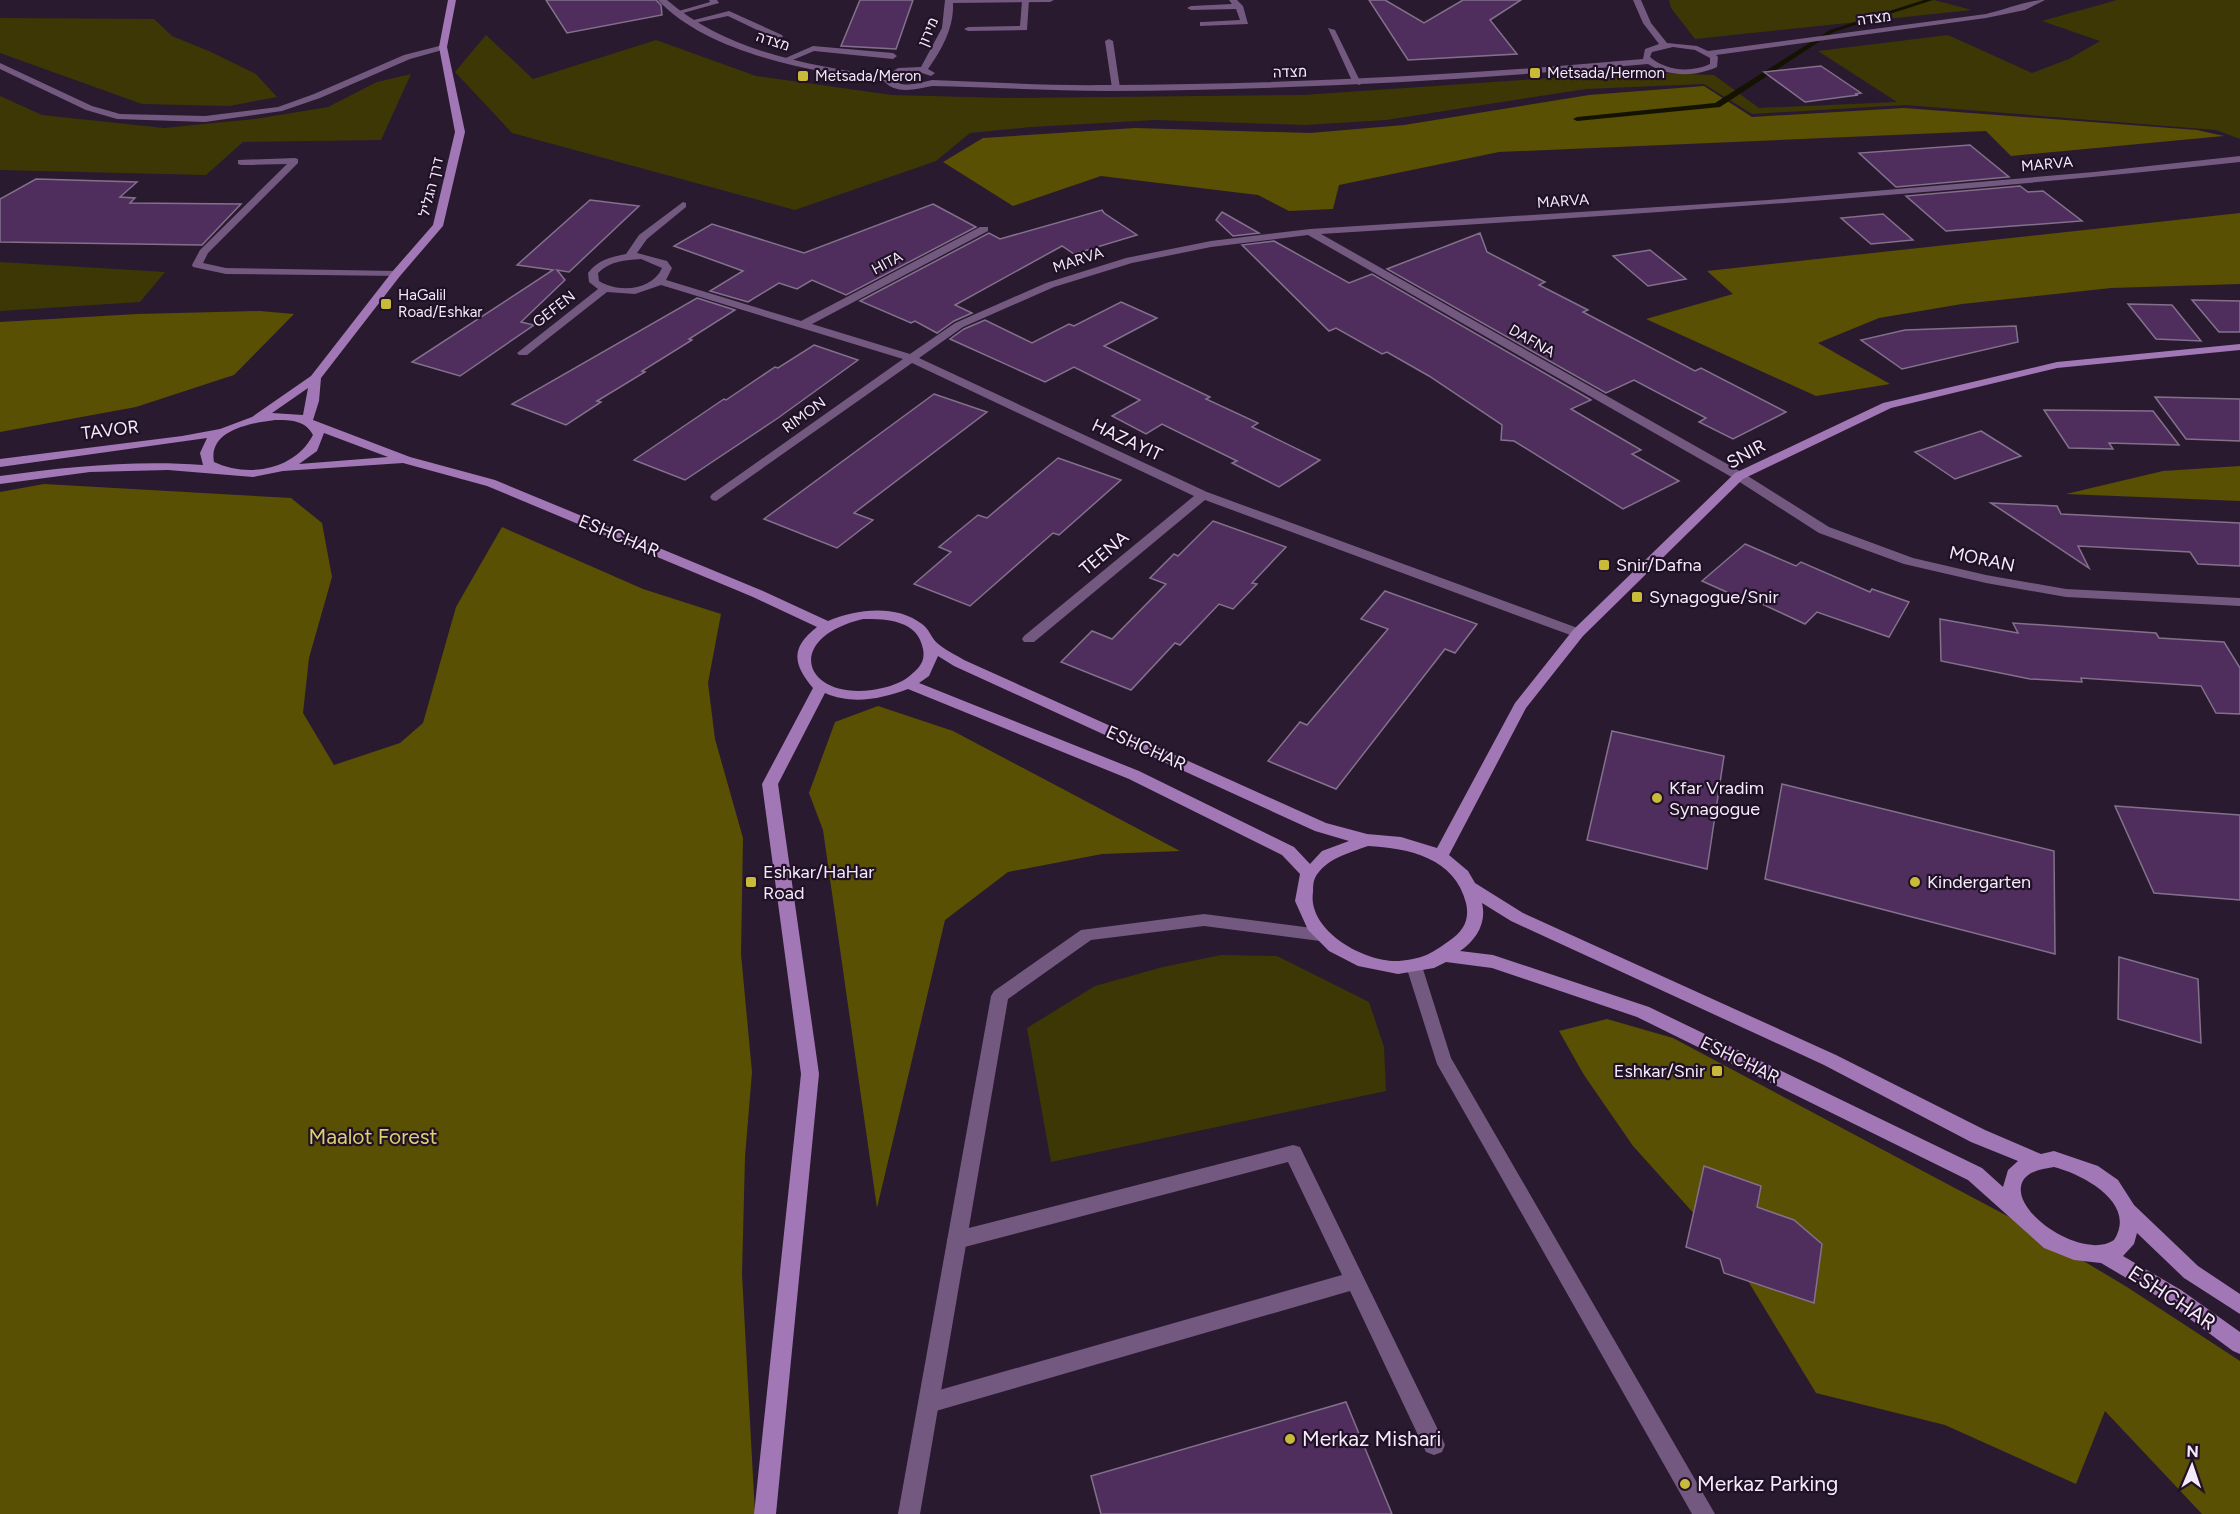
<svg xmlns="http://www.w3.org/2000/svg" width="2240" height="1514" font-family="Figtree,Heebo,sans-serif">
  <rect width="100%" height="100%" fill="#291a30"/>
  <g fill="#3d3706">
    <polygon points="1669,0 1934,0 1972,10 1695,39 1671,8"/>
    <polygon points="2117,0 2240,0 2240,139 2216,130 1905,105 1752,114 1704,84 1586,89 1386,120 1305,125 1155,120 1031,127 970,133 936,161 795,210 512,133 455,72 486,35 533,79 656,40 756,76 892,95 1005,98 1303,95 1637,72 1714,75 1759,108 1897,102 1818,51 1948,35 2032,73 2069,59 2100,41 2042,21"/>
    <polygon points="0,18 154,19 172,36 211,52 256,74 277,97 229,106 142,104 0,53"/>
    <polygon points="411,74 381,140 243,142 206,175 0,170 0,96 42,115 164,128 255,119 328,107 377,82"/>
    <polygon points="0,262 165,272 140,302 0,311"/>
    <polygon points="1221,955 1277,956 1369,1002 1384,1047 1386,1091 1051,1162 1027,1028 1095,986 1163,967"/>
  </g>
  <g fill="#595003">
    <polygon points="1704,86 1752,117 1904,108 2197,130 2224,136 2011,156 1986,131 1499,152 1339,185 1333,209 1289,211 1258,195 1101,176 1013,206 943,162 983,138 1135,128 1310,133 1404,125 1589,95"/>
    <polygon points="2240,213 2240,284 2111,288 1962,304 1879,318 1818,343 1890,384 1816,396 1646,319 1733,294 1707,271"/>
    <polygon points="260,311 294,314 234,375 136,407 0,432 0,322 137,314"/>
    <polygon points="2240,466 2240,501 2066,494 2163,471"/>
    <polygon points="44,484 291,498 322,523 332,577 309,658 303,713 334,765 400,743 423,723 456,607 502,527 643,589 721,614 708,683 715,739 743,838 741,954 752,1072 745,1157 742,1274 755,1514 0,1514 0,492"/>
    <polygon points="878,706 953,731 1180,851 1102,854 1008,872 945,920 877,1208 823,830 809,793 835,722"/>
    <polygon points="1607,1019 1673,1038 2015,1220 2127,1287 2240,1361 2240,1514 2202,1514 2105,1411 2076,1484 1945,1425 1816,1393 1734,1258 1633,1146 1584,1075 1559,1031"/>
  </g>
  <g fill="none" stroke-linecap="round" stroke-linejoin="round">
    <polygon fill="#141201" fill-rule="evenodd" points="1924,0 1933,0 1834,32 1720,107 1577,121 1573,119 1577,117 1715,103 1830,30"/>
  </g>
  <g fill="#4f2e5e" stroke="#83718c" stroke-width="1.5">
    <polygon points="546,0 656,0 661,5 662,15 567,33"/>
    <polygon points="860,0 913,0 896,49 841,46"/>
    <polygon points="1369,0 1385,0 1424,23 1463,0 1521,0 1490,20 1517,54 1408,60"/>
    <polygon points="1821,66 1861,93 1855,94 1858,95 1805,102 1764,72"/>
    <polygon points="1970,145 2009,177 1896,187 1859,153"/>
    <polygon points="36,179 137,182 120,197 135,198 130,203 241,204 202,245 0,242 0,199"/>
    <polygon points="2020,186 2028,192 2043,191 2082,221 1946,231 1906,196"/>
    <polygon points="590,200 639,206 569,272 557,270 565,280 521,322 534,325 460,376 412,362 553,270 517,265"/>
    <polygon points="933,204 976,227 846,295 812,280 797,289 779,283 748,302 710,291 743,271 674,246 712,224 804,253"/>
    <polygon points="1102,210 1104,213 1137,235 1074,254 1062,246 955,305 972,313 954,321 937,333 915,321 911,323 860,301 989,233 1000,239"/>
    <polygon points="1222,212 1259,233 1233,236 1216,220"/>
    <polygon points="1883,214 1913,240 1871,244 1841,218"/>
    <polygon points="1480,233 1487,252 1545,282 1539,285 1588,310 1583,312 1695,371 1701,368 1786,412 1733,439 1699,422 1706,418 1634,380 1606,393 1387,269"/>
    <polygon points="1274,241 1349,283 1372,274 1591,400 1571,409 1641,450 1632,454 1679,481 1623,509 1514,441 1501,440 1502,425 1429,376 1387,352 1382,354 1336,328 1329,331 1242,245"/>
    <polygon points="1650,250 1686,279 1648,286 1613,256"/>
    <polygon points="697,298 735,310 689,339 692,340 642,371 645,372 597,401 601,402 566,425 512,404"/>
    <polygon points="2192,300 2240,301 2240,332 2219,332"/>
    <polygon points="1121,302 1157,318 1104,346 1210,397 1206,399 1258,423 1252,427 1320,460 1279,487 1232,463 1237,461 1162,424 1146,434 1112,416 1140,400 1074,367 1045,382 950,339 964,329 985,320 1032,343 1069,324 1074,326"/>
    <polygon points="2128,304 2172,305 2201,341 2156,339"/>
    <polygon points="2016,326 2018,342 1902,369 1861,340 1905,330"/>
    <polygon points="814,345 858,360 778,418 685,480 634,460 724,399 726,400 775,367 778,368"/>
    <polygon points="934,394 987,412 854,513 873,520 837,548 764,519"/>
    <polygon points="2155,397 2240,399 2240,441 2186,439"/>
    <polygon points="2044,410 2153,411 2179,445 2109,443 2113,449 2069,448"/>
    <polygon points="1981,431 2021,456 1955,479 1915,452"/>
    <polygon points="1058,458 1121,480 1059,535 1053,533 970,606 914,584 951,552 939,547 978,515 987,518"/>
    <polygon points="1991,503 2057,506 2061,514 2240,523 2240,566 2198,564 2190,552 2078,546 2089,568"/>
    <polygon points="1213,521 1286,547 1252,583 1257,584 1233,609 1219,604 1180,645 1175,643 1131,690 1061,662 1092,631 1112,639 1166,584 1150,578 1174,554 1178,556"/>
    <polygon points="1745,544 1796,566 1801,562 1870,592 1872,589 1909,602 1889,637 1817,612 1805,624 1743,595 1740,598 1702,581"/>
    <polygon points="1385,591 1477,624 1455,653 1445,649 1336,789 1268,761 1300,722 1307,725 1388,629 1361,619"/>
    <polygon points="1940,619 2018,633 2013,623 2156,633 2159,638 2224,642 2240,668 2240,714 2216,713 2201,686 2081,678 2082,682 2030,679 1941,661"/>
    <polygon points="1612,731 1724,756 1707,869 1587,840"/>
    <polygon points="1782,784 2054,851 2055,954 1765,879"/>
    <polygon points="2115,806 2240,815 2240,900 2154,893"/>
    <polygon points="2119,957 2198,979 2201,1043 2118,1019"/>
    <polygon points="1704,1166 1761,1186 1757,1207 1794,1220 1822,1244 1814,1303 1724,1273 1720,1259 1686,1247"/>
    <polygon points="1346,1402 1392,1514 1101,1514 1091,1476"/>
  </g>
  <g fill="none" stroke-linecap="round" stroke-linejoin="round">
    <g fill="#73597f" fill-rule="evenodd">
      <polygon points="709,0 717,0 719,3 676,15 672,13 710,2"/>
      <polygon points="1029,0 1027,30 968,31 964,29 968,27 1020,26 1022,1"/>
      <polygon points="1229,0 1237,0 1243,6 1248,24 1200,26 1200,22 1203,22 1240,20 1236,9 1191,10 1187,8 1191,6 1232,4"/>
      <polygon points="729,11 782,35 783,37 776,39 728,16 690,24 686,22"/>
      <polygon points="1328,28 1335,30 1361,83 1360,85 1353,83"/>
      <polygon points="1109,39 1113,41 1120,88 1116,91 1112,88 1105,41"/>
      <polygon points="443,45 446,45 446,49 410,59 320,98 282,111 205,122 117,119 86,110 0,69 0,63 92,106 120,114 205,116 278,107 314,94 404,55"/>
      <polygon points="813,46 893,53 897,56 893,59 814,51 788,62 781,60"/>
      <polygon points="295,158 298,159 298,163 208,253 203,263 226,268 396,271 401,274 400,276 226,274 193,267 192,265 200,250 287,164 241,165 238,164 238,160"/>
      <polygon points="1293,1145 1300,1147 1442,1438 1445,1445 1442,1452 1434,1455 1426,1452 1350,1291 929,1413 922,1410 918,1403 922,1396 929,1393 1342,1275 1288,1162 957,1249 950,1246 947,1240 950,1234 957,1231"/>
    </g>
    <g fill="#73597f" fill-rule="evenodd">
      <path d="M658 0H667C726 51 809 66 885 76L898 68 921 67 942 28 945 0H1054L1050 2 953 3C954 28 942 49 928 69L935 73 931 76C917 71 904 68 892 79 903 89 918 83 932 80 991 82 1050 86 1109 85 1287 84 1465 75 1643 59L1645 49 1659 44 1643 23 1633 0H1641L1651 23 1667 43 1697 46 1708 51 1986 14C2004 10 2027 0 2045 0L2025 10 1986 18 1716 55 1718 57 1717 67C1695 77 1669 77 1648 64 1469 80 1289 90 1109 91 1050 91 991 87 932 86 917 89 895 95 884 81 814 72 708 54 658 0ZM1673 47 1695 50 1710 58V64C1691 73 1666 71 1650 57L1652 52Z"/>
      <path d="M2240 156V162C1934 195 1628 215 1321 234L1743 473 1829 527 1913 558 1986 575 2066 589 2240 598V606L2066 597 1986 583 1904 564 1819 533 1735 479 1308 235 1211 247 1132 263 1054 287 963 327 919 358 1207 492 1583 630 1585 633 1583 636H1573L1205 500 1034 642H1024L1022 639 1024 636 1194 496 912 363 716 501 712 500 710 497 712 494 903 359 661 285 635 294 607 292 527 355H519L517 353 598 289 589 282 588 273C598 260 610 257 626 254L639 235 683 202 686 203V207L647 239 637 253 667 261 672 268 666 280 801 321 980 227H988V231L812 324 910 354 955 323 1046 283 1126 258 1211 241 1310 229 1768 200 2094 172ZM641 259 662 268C652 291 618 293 599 281L598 273C610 261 625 260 641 259Z"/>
      <polygon points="1204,914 1320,929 1326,931 1328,935 1326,939 1320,941 1204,926 1091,940 1008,999 920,1514 898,1514 991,996 994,991 1081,930"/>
      <polygon points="1414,959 1420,961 1422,966 1451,1058 1715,1514 1692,1514 1437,1064 1406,966 1408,961"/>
    </g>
    <path fill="#a277b5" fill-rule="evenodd" d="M448 0H456L447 47 465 132 443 226 400 276 321 378 319 401 313 420 410 457 495 480 763 591 828 621C856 609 896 604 922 624 929 629 931 637 936 642 943 649 956 655 964 660L1326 823 1367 834 1401 837 1437 848 1515 703 1573 630 1735 473 1883 403 2057 362 2240 344V350L2057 368 1891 408 1743 479 1583 636 1526 708 1449 855 1468 871 1475 883 1523 913 1836 1055 1985 1130 2041 1154 2054 1151 2098 1166 2118 1180 2134 1205 2198 1266 2240 1294V1314L2184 1278 2137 1233 2134 1244 2123 1256 2181 1290 2240 1332V1354L2233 1351 2167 1302 2101 1263 2074 1260 2044 1248 1968 1180 1637 1017 1492 968 1446 962 1434 968 1398 974 1358 966 1329 951 1308 930 1295 901 1300 874 1282 855 1129 779 908 689C881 699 852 705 825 693L778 784 819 1074 776 1514H754L801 1074 762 784 813 688C793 664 790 648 817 627L753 597 487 486 403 463 283 471 253 477 168 470 90 472 0 484V476C68 467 134 460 203 465L200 453 207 438 0 467V459L182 436 220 429 252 417 311 376 392 272 433 225 455 132 439 47ZM308 388 303 415 272 413ZM275 420C291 420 305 420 313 435 295 470 248 478 214 462 208 430 251 423 275 420ZM324 433 388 457 299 464 317 451ZM863 619C887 619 918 620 923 649 926 663 917 670 907 678 897 685 884 688 872 690 803 699 783 638 863 619ZM938 656 954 666 1315 831 1349 841 1322 851 1310 864 1294 847 1139 771 919 683 929 676ZM1368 846C1409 848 1455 858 1466 903 1470 920 1463 932 1449 941 1431 954 1422 959 1399 961 1365 963 1307 931 1313 892 1313 888 1313 882 1315 878 1325 859 1349 853 1368 846ZM1482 903 1511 921 1824 1065 1971 1142 2018 1161 2008 1170 2003 1187 1982 1168 1649 1007 1493 955 1460 951C1476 940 1487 923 1482 903ZM2054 1167C2082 1174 2138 1203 2114 1240 2082 1262 2004 1208 2024 1179 2031 1170 2044 1169 2054 1167Z"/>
  </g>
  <g fill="#caba3a" stroke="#201126" stroke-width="2">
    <rect x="1529" y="67" width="12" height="12" rx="3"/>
    <rect x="797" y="70" width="12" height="12" rx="3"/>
    <rect x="380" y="298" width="12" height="12" rx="3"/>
    <rect x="1598" y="559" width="12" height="12" rx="3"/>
    <rect x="1631" y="591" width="12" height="12" rx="3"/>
    <circle cx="1657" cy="798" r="6"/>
    <rect x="745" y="876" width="12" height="12" rx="3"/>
    <circle cx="1915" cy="882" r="6"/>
    <rect x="1711" y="1065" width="12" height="12" rx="3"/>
    <circle cx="1290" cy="1439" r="6"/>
    <circle cx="1685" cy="1484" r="6"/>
  </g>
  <g text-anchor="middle" stroke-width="4.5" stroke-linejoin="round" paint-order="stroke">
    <g font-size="15" fill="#f4eaf9" stroke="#201126">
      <text transform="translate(1874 18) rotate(-8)" y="5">מצדה</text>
      <text transform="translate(928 32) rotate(-67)" y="5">מירון</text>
      <text transform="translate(773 41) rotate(18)" y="5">מצדה</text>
      <text transform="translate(1290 72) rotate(-2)" y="5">מצדה</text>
      <text transform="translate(2047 164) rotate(-5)" y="5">MARVA</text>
      <text transform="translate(431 187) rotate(-76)" y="5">דרך הגליל</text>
      <text transform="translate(1563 201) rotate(-4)" y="5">MARVA</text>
      <text transform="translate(1078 260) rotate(-18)" y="5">MARVA</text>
      <text transform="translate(887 263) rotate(-28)" y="5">HITA</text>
      <text transform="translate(554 309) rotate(-38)" y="5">GEFEN</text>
      <text transform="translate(1532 341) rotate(30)" y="5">DAFNA</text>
      <text transform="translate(804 415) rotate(-36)" y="5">RIMON</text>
    </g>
    <g font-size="15" fill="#f4eaf9" stroke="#201126" text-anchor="start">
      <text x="1547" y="78">Metsada/Hermon</text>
      <text x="815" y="81">Metsada/Meron</text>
      <text x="398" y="300">HaGalil<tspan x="398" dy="17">Road/Eshkar</tspan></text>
    </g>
    <g font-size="18" fill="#f4eaf9" stroke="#201126">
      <text transform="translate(110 430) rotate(-7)" y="6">TAVOR</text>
      <text transform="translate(1127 440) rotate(25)" y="6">HAZAYIT</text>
      <text transform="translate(1746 454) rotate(-29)" y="6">SNIR</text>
      <text transform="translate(619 536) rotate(22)" y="6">ESHCHAR</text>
      <text transform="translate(1104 553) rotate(-40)" y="6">TEENA</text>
      <text transform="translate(1982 559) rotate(12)" y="6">MORAN</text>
      <text transform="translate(1146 748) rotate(24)" y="6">ESHCHAR</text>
      <text transform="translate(1740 1060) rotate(26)" y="6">ESHCHAR</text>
    </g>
    <g font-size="18" fill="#f4eaf9" stroke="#201126" text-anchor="start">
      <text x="1616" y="571">Snir/Dafna</text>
      <text x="1649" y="603">Synagogue/Snir</text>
      <text x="1669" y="794">Kfar Vradim<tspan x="1669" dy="21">Synagogue</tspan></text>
      <text x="763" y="878">Eshkar/HaHar<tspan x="763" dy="21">Road</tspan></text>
      <text x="1927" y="888">Kindergarten</text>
      <text x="1705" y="1077" text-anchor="end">Eshkar/Snir</text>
    </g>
    <g font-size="21" fill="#dcd070" stroke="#201126">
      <text x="373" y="1144">Maalot Forest</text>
    </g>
    <g font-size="21" fill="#f4eaf9" stroke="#201126">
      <text transform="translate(2172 1298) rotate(33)" y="7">ESHCHAR</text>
    </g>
    <g font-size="21" fill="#f4eaf9" stroke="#201126" text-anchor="start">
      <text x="1302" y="1446">Merkaz Mishari</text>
      <text x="1697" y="1491">Merkaz Parking</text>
    </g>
  </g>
  <g transform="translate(2192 1466) rotate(2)" stroke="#201126" stroke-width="4.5" paint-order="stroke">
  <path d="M0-4.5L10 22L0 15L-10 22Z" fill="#f4eaf9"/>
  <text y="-9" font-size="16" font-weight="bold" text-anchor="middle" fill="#f4eaf9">N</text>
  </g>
</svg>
